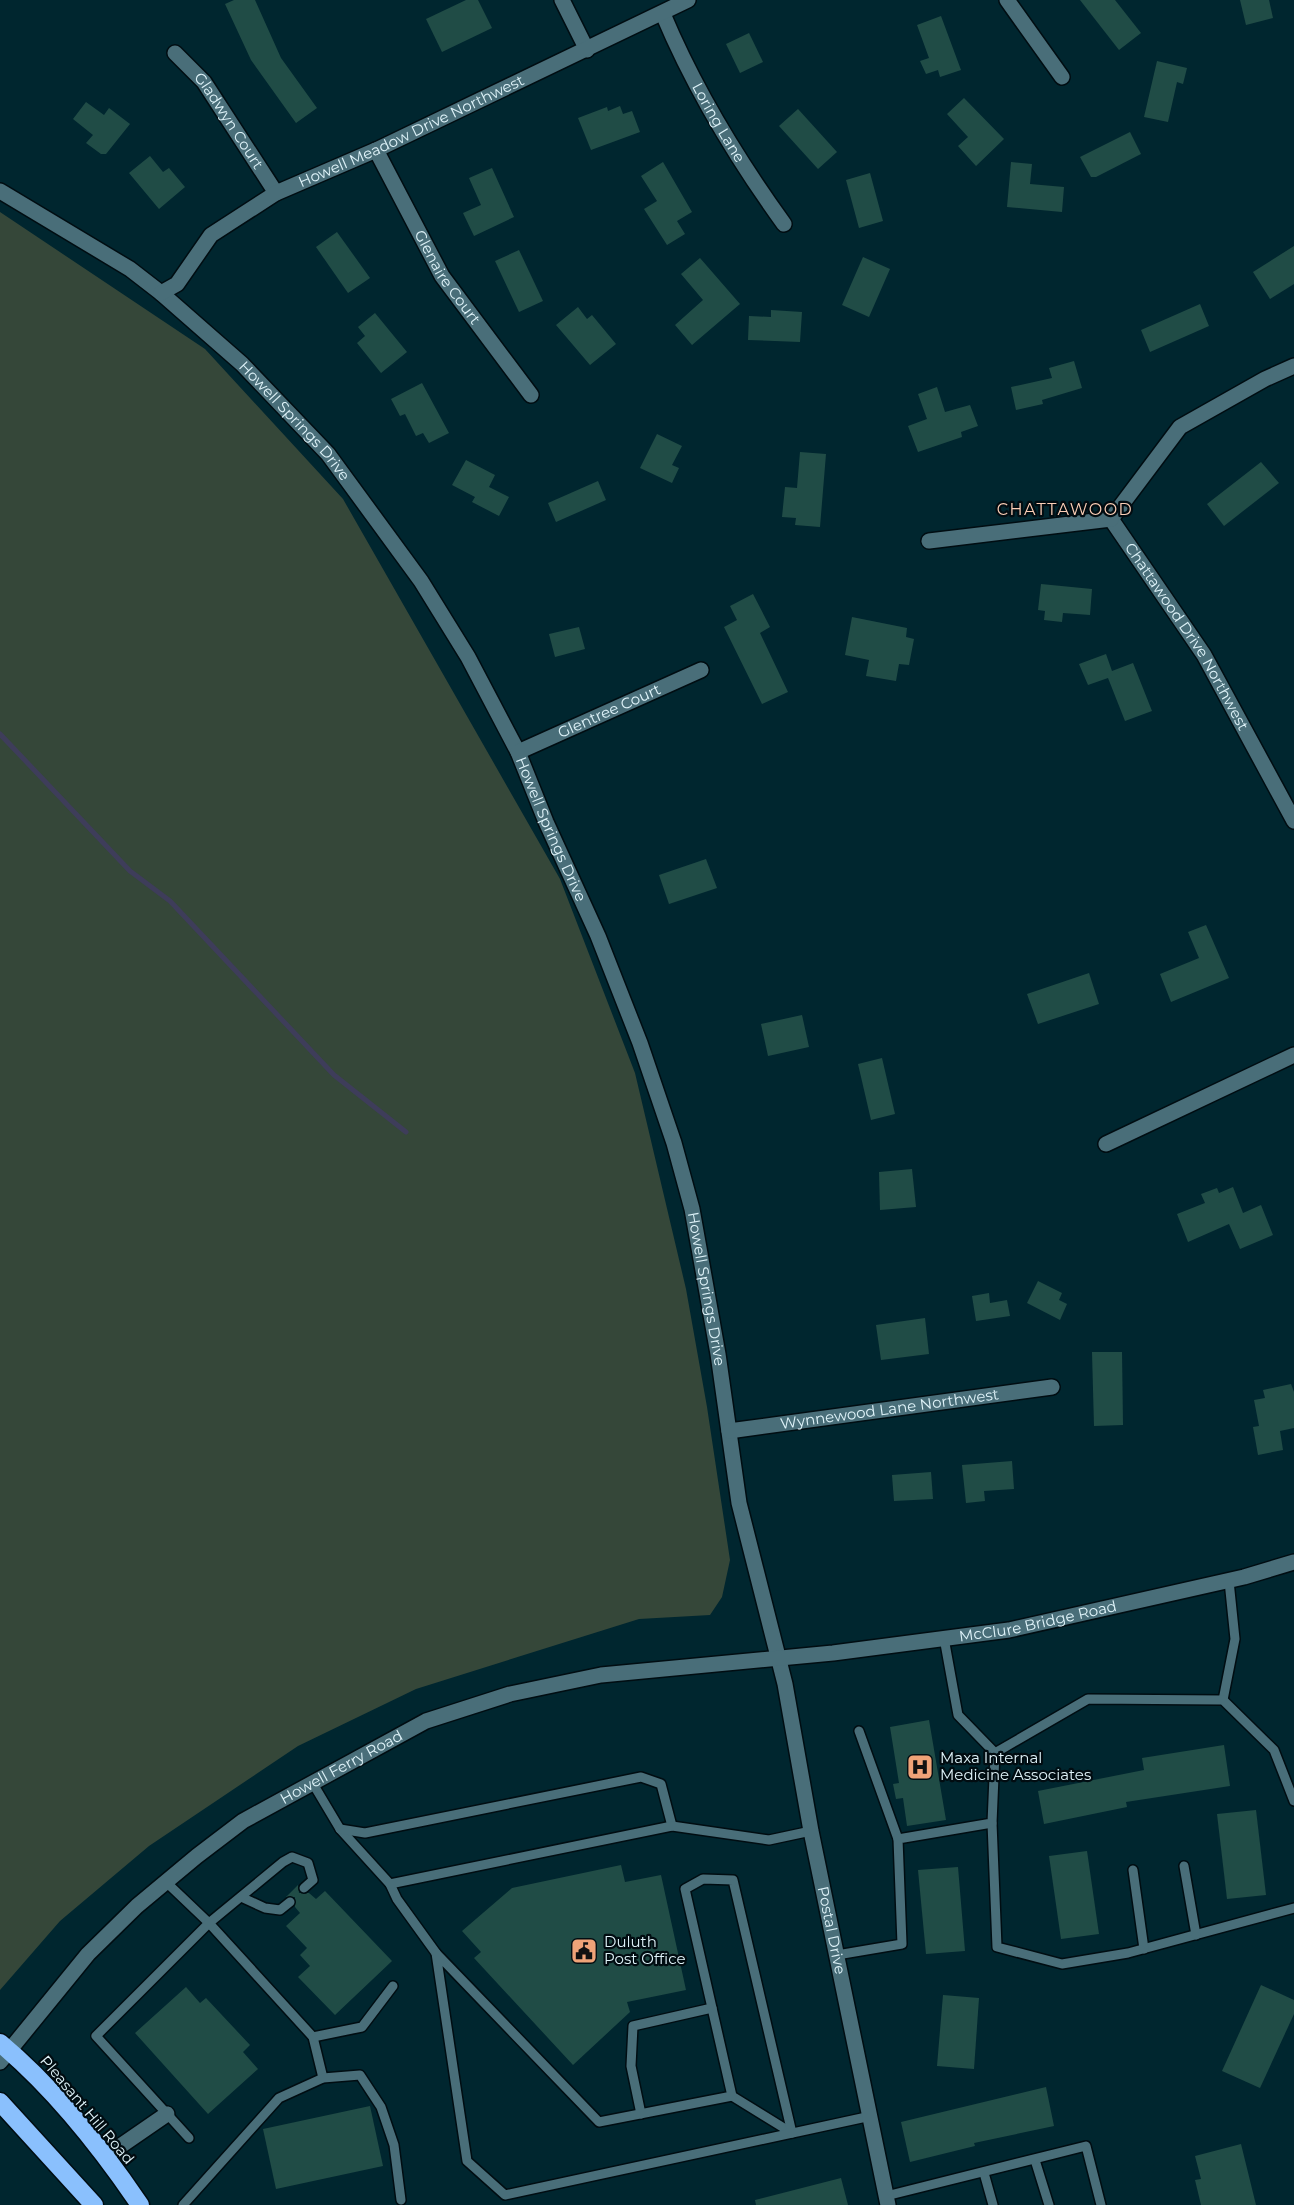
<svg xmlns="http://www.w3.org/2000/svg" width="1294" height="2205" font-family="Montserrat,sans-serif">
  <rect width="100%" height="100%" fill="#00262f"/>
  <polygon fill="#354739" points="0,212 205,349 343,499 560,879 635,1073 686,1289 707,1407 730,1560 722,1597 710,1615 639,1619 416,1689 298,1746 149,1846 60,1921 0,1990"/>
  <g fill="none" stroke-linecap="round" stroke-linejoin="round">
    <polyline stroke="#3e3d5a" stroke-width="5" points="0,734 130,871 170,901 334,1075 406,1132"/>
  </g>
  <g fill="#204c46">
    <polygon points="234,0 255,0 281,58 317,108 296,123 251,60 225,4"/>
    <polygon points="466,0 478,0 492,28 442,52 426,19"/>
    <polygon points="1080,0 1115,0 1141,33 1119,50"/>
    <polygon points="1240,0 1269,0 1273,18 1246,25"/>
    <polygon points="941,16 961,70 940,77 938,70 926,74 920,61 929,58 917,25"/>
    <polygon points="749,33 763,62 740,73 726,44"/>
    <polygon points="1157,61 1187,68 1183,84 1177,82 1168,122 1144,117"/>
    <polygon points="964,98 1004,139 976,166 958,146 968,137 947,114"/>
    <polygon points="86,102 104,115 109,108 130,124 106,154 101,154 86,143 93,135 73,119"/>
    <polygon points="620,106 623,114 632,111 640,132 591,150 578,118 607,107 608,111"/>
    <polygon points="798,109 837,152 818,169 779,126"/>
    <polygon points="1130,132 1141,154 1096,177 1091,177 1080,157"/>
    <polygon points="150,156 163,172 169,168 185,187 159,209 129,173"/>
    <polygon points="663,162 692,212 677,221 685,234 667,245 644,209 657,201 641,176"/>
    <polygon points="1011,162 1032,164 1030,184 1064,187 1062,212 1007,207"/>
    <polygon points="492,168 514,217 474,236 463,213 481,205 469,178"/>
    <polygon points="870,173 883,221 859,228 846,180"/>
    <polygon points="337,232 370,278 348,293 316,247"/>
    <polygon points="1294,246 1294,284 1270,299 1253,272"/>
    <polygon points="519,250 543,301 519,312 495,261"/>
    <polygon points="863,257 890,269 869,317 842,305"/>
    <polygon points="700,258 740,304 692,345 675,325 703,300 681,274"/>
    <polygon points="1200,304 1209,326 1150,352 1141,330"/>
    <polygon points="578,307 587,319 592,315 616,344 590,365 556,325"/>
    <polygon points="771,310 802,312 800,342 748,340 749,316 771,317"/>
    <polygon points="375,313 407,352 381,373 357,343 365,336 358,327"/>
    <polygon points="1074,361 1082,388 1042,400 1043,404 1016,410 1011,387 1052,378 1049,368"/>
    <polygon points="422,383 449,433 429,443 423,433 416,436 405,414 400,416 391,399"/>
    <polygon points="937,387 945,412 970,405 978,426 961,432 962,437 918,452 908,426 927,419 918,394"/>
    <polygon points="657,434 682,446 672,465 679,468 672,483 640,468"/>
    <polygon points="800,452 826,454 820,527 795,525 796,518 782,517 785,487 797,488"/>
    <polygon points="466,460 495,475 489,487 509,497 499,516 472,502 475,497 452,485"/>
    <polygon points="1261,462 1279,483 1224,526 1207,504"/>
    <polygon points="598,481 606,500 556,522 548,503"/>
    <polygon points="1041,584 1092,589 1090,615 1063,613 1062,622 1044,620 1045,611 1038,610"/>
    <polygon points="753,594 770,627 760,633 788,692 762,704 724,627 737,620 730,606"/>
    <polygon points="852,617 907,628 906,637 914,639 909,665 899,664 896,681 866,676 869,660 845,655"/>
    <polygon points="579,627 585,649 555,657 549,634"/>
    <polygon points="1106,654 1112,671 1133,663 1152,711 1125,721 1108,678 1088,685 1079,664"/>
    <polygon points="706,859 717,888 669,904 659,875"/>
    <polygon points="1206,925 1229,978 1171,1002 1160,974 1199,958 1188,932"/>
    <polygon points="1089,973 1099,1004 1038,1024 1027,994"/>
    <polygon points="802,1015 809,1047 768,1056 761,1024"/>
    <polygon points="882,1058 895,1114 871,1120 858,1064"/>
    <polygon points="912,1169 916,1207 880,1210 879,1172"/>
    <polygon points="1233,1187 1243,1213 1261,1205 1273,1235 1240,1249 1229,1224 1188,1242 1177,1214 1205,1203 1201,1194 1217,1188 1219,1193"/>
    <polygon points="1038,1281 1062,1293 1059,1300 1067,1304 1060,1320 1027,1303"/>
    <polygon points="989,1293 990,1303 1007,1300 1010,1316 976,1321 972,1296"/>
    <polygon points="925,1318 929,1354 881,1360 876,1325"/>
    <polygon points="1092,1352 1122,1352 1123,1425 1094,1426"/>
    <polygon points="1291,1384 1294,1392 1294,1428 1280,1431 1283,1450 1258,1455 1253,1427 1259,1426 1254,1400 1265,1398 1263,1390"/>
    <polygon points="1012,1461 1014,1489 984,1491 985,1501 966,1503 962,1465"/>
    <polygon points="931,1472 933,1499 894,1501 892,1475"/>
    <polygon points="929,1720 946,1820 907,1826 903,1798 896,1799 893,1784 899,1783 890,1727"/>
    <polygon points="1224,1745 1230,1786 1126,1802 1127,1807 1044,1824 1038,1791 1144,1770 1142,1758"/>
    <polygon points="1256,1810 1266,1895 1227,1899 1217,1814"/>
    <polygon points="1087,1851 1099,1934 1061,1939 1049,1856"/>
    <polygon points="621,1865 625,1882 661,1875 686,1990 627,2002 630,2012 573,2065 474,1958 481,1952 462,1931 512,1888"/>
    <polygon points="958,1867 965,1951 926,1954 918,1870"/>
    <polygon points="298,1885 299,1893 309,1893 316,1899 325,1891 392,1961 335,2015 298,1977 310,1966 300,1955 307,1948 286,1926 300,1913 295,1907 295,1897 286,1897"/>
    <polygon points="1261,1985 1294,2000 1294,2014 1260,2088 1222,2071"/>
    <polygon points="186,1987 200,2003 206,1998 250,2045 243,2052 258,2069 208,2114 135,2033"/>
    <polygon points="943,1995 979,1998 974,2069 937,2066"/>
    <polygon points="1046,2087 1054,2126 974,2143 975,2146 910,2162 901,2122"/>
    <polygon points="370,2106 383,2166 276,2189 263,2129"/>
    <polygon points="1241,2144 1256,2205 1201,2205 1195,2180 1201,2179 1195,2156"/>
    <polygon points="841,2178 848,2205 756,2205 755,2200"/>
  </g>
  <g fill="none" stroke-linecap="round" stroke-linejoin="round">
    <defs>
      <g id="lane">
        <polyline points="944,1638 958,1715 995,1753"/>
        <polyline points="1223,1700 1235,1639 1229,1581"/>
        <polyline points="859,1731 898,1839"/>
        <polyline points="312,1782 340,1829 390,1884 397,1899 436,1953"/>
        <polyline points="992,1823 997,1947 1062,1964 1128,1953 1294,1908"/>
        <polyline points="340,1829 365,1833 641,1777 661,1784 672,1826"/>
        <polyline points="1184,1866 1196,1935"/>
        <polyline points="1133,1870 1144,1949"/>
        <polyline points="166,1882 209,1923 313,2037 323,2078"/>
        <polyline points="390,1884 672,1826 769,1840 811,1831"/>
        <polyline points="241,1897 265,1908 280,1910 290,1902"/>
        <polyline points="837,1955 902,1944 898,1839 992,1823 995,1753 1088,1699 1223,1700 1274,1750 1294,1801"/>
        <polyline points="313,2037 362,2027 393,1986"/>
        <polyline points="732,2096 792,2133"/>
        <polyline points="641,2114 631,2066 633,2026 712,2008"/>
        <polyline points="792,2133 733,1880 703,1879 685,1889 732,2096 599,2122 436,1953 467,2161 505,2195 871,2116"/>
        <polyline points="189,2138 96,2036 209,1923 283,1862 292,1857 308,1863 313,1880 304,1888"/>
        <polyline points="1035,2160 1049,2205"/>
        <polyline points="984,2173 993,2205"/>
        <polyline points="886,2196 1086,2146 1101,2205"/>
        <polyline points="183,2205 279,2098 323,2078 360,2075 381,2107 394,2145 401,2200"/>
      </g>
      <g id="street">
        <polyline points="562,0 587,50"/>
        <polyline points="1007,0 1062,77"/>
        <path id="s1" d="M663 14C694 88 737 159 784 224"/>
        <path id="s2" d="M175 53 204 82 276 193"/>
        <path id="s3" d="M376 150 442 276 531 395"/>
        <path id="s4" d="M0 191 130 269 161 293 242 364 328 454 421 581 468 657 518 752 546 822 598 936 640 1043 674 1143 692 1209 718 1354 739 1503 785 1684 811 1831 888 2205"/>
        <path id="s5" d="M161 293 177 284 211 235 276 193 376 150 688 0"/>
        <path id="s6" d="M1111 519 1204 655 1294 821"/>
        <polyline points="1111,519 1180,427 1265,379 1294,366"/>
        <polyline points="929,541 1111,519"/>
        <path id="s7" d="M518 752 701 670"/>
        <polyline points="1106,1144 1294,1055"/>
        <path id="s8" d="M729 1431 1052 1387"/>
        <polyline points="106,2156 167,2114"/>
      </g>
      <g id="secondary">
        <path id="s9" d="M0 2062 88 1954 137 1906 197 1856 243 1821 426 1721 510 1694 601 1675 833 1653 1009 1630 1244 1577 1294 1562"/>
      </g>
      <g id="highway">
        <path d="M0 2043C55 2089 100 2146 140 2205"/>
        <polyline points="0,2102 94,2205"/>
      </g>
    </defs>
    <use href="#lane" stroke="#000d12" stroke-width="12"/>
    <use href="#street" stroke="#000d12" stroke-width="18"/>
    <use href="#secondary" stroke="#000d12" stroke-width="18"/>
    <use href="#highway" stroke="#000d12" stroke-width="21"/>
    <use href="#lane" stroke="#496e79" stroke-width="9"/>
    <use href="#street" stroke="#496e79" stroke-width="15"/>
    <use href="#secondary" stroke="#496e79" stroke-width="15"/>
    <use href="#highway" stroke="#8ac0fd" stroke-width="18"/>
  </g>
  <defs>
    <symbol id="hospital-square" viewBox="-11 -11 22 22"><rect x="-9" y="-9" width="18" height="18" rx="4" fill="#efa378" stroke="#010c11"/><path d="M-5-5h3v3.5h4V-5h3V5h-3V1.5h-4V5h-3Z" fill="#111"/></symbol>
    <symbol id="civic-square" viewBox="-11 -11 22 22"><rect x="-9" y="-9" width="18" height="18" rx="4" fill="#efa378" stroke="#010c11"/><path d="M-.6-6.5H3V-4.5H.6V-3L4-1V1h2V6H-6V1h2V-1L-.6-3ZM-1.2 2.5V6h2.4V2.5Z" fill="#111"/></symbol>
  </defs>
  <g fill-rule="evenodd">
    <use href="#hospital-square" x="905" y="1752" width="30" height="30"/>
    <use href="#civic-square" x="569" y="1936" width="30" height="30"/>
  </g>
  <g text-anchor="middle" stroke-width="4.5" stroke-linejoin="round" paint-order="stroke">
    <g font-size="15" fill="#dff3f9" stroke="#010c11">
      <text dy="5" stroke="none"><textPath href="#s2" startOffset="87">Gladwyn Court</textPath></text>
      <text dy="5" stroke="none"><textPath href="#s1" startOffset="122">Loring Lane</textPath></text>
      <text dy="5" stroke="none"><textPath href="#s5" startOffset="304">Howell Meadow Drive Northwest</textPath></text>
      <text dy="5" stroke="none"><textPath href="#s3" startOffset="146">Glenaire Court</textPath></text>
      <text dy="5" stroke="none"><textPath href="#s4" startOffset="376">Howell Springs Drive</textPath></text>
      <text dy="5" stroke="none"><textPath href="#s6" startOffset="140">Chattawood Drive Northwest</textPath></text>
      <text dy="5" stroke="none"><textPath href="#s7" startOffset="100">Glentree Court</textPath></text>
      <text dy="5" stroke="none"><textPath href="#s4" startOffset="861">Howell Springs Drive</textPath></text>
      <text dy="5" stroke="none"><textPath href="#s4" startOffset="1348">Howell Springs Drive</textPath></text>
      <text dy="5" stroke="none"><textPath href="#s8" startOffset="162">Wynnewood Lane Northwest</textPath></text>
      <text dy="5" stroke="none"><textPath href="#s9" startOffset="1174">McClure Bridge Road</textPath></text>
      <text dy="5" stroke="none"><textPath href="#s9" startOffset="456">Howell Ferry Road</textPath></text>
      <text dy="5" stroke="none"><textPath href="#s4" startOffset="2002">Postal Drive</textPath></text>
      <text transform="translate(87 2110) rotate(50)" y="5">Pleasant Hill Road</text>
    </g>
    <g font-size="15" fill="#dff3f9" stroke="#010c11" text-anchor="start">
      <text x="940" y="1763">Maxa Internal<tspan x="940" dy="17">Medicine Associates</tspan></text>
      <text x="604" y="1947">Duluth<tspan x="604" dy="17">Post Office</tspan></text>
    </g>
    <g font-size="16" letter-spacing="1.5" fill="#fccfb7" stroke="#010c11">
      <text x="1065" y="515">CHATTAWOOD</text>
    </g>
  </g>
</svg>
